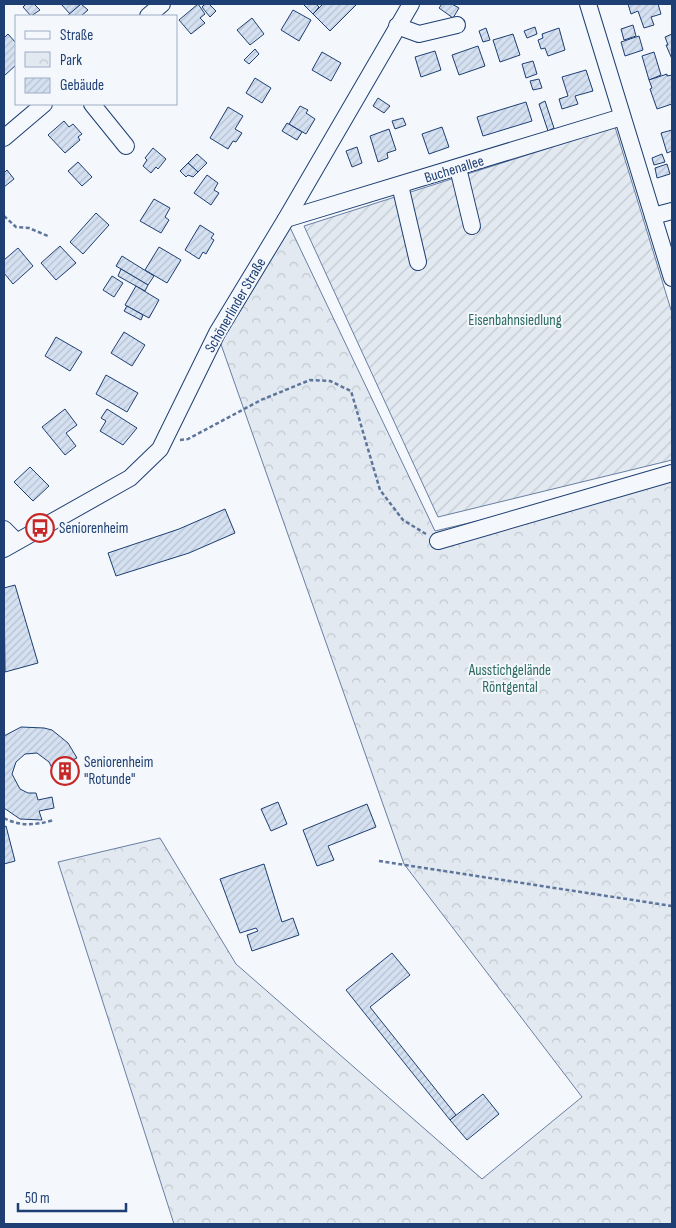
<svg xmlns="http://www.w3.org/2000/svg" width="676" height="1228" font-family="'Sofia Sans Condensed',sans-serif">
  <defs>
    <pattern id="park-crowns" width="20" height="18" patternUnits="userSpaceOnUse" patternTransform="scale(1.25)"><rect width="20" height="18" fill="#e3e9f0"/><path d="M2 6a3 3 0 1 1 6 0M12 15a3 3 0 1 1 6 0" fill="none" stroke="#c2c9d1"/></pattern>
    <pattern id="garden-furrows" width="10" height="10" patternUnits="userSpaceOnUse" patternTransform="scale(1.25)"><rect width="10" height="10" fill="#e3e9f0"/><path d="M-1 1l2-2M0 10L10 0M9 11l2-2" fill="none" stroke="#c2c9d1"/></pattern>
    <pattern id="building-hatch" width="6" height="6" patternUnits="userSpaceOnUse" patternTransform="scale(1.25)"><rect width="6" height="6" fill="#d5e0f0"/><path d="M-1 1l2-2M0 6l6-6M5 7l2-2" fill="none" stroke="#b6c1d1"/></pattern>
  </defs>
  <rect width="100%" height="100%" fill="#f4f7fb"/>
  <polygon fill="url(#park-crowns)" stroke="#687fa3" points="286,219 435,531 672,475 672,1224 174,1224 58,862 160,838 236,964 482,1179 582,1097 404,864 217,333"/>
  <polygon fill="url(#garden-furrows)" stroke="#687fa3" points="615,127 672,313 672,460 438,517 304,226"/>
  <g fill="url(#building-hatch)" stroke="#1d3f73">
    <polygon points="26,4 34,4 40,10 31,16 23,7"/>
    <polygon points="61,4 81,4 70,14"/>
    <polygon points="81,4 88,10 81,16 67,16"/>
    <polygon points="198,4 205,14 200,18 205,23 191,34 179,20"/>
    <polygon points="205,4 209,4 216,11 210,17 202,7"/>
    <polygon points="303,4 316,4 319,7 313,14"/>
    <polygon points="323,4 354,4 356,5 330,31 313,14"/>
    <polygon points="442,4 452,4 459,8 453,18 439,8"/>
    <polygon points="628,4 658,4 661,14 651,17 654,25 644,28 638,11 631,14"/>
    <polygon points="293,10 311,20 299,41 281,30"/>
    <polygon points="252,18 264,34 250,45 237,30"/>
    <polygon points="633,25 636,36 624,40 621,29"/>
    <polygon points="535,27 537,34 527,38 524,31"/>
    <polygon points="486,28 490,40 483,42 479,31"/>
    <polygon points="559,28 565,50 548,56 545,48 541,49 538,40 543,38 542,34"/>
    <polygon points="8,34 16,43 16,65 4,76 4,38"/>
    <polygon points="513,34 520,55 500,62 493,40"/>
    <polygon points="672,34 672,59 666,45 668,45 665,37"/>
    <polygon points="639,36 643,50 625,56 621,42"/>
    <polygon points="478,46 485,66 459,75 452,55"/>
    <polygon points="255,49 259,54 249,64 244,60"/>
    <polygon points="435,51 441,70 421,77 415,57"/>
    <polygon points="322,52 341,63 331,81 312,70"/>
    <polygon points="654,52 661,75 649,80 642,56"/>
    <polygon points="533,61 537,74 526,78 522,64"/>
    <polygon points="586,70 593,91 575,96 578,104 562,109 559,99 568,96 562,77"/>
    <polygon points="667,74 667,76 672,75 672,104 657,109 650,89 652,88 649,80"/>
    <polygon points="255,78 271,88 262,103 246,93"/>
    <polygon points="539,79 542,88 533,90 530,81"/>
    <polygon points="378,98 390,106 384,113 373,106"/>
    <polygon points="545,101 554,128 548,131 539,104"/>
    <polygon points="526,102 532,121 483,136 477,117"/>
    <polygon points="300,106 308,110 306,113 315,119 306,134 289,124"/>
    <polygon points="228,107 243,116 235,129 242,133 236,142 233,141 228,149 210,138"/>
    <polygon points="403,118 406,125 395,129 392,121"/>
    <polygon points="64,121 69,127 73,124 82,134 78,137 80,140 65,153 48,135"/>
    <polygon points="287,123 302,132 297,140 282,131"/>
    <polygon points="442,127 449,147 429,154 422,134"/>
    <polygon points="389,129 396,150 387,153 388,158 378,162 370,136"/>
    <polygon points="672,130 672,151 667,153 661,133"/>
    <polygon points="357,147 362,163 352,167 346,151"/>
    <polygon points="153,148 166,159 158,169 156,167 151,173 143,166 147,160 145,158"/>
    <polygon points="197,154 207,163 198,172 188,163"/>
    <polygon points="662,154 665,162 654,165 652,158"/>
    <polygon points="78,162 92,177 82,186 68,171"/>
    <polygon points="188,163 198,172 193,177 188,175 186,177 180,171"/>
    <polygon points="667,164 670,174 657,178 655,168"/>
    <polygon points="7,170 14,179 4,187 4,173"/>
    <polygon points="207,175 218,183 214,190 219,193 211,205 194,193"/>
    <polygon points="154,199 170,208 165,217 169,220 161,233 140,221"/>
    <polygon points="96,213 109,225 83,254 70,242"/>
    <polygon points="200,225 214,234 211,238 214,240 206,254 203,252 199,259 185,250"/>
    <polygon points="60,246 76,263 56,280 41,263"/>
    <polygon points="159,247 181,260 167,283 145,270"/>
    <polygon points="18,248 33,266 13,284 4,273 4,260"/>
    <polygon points="122,256 154,276 148,285 116,266"/>
    <polygon points="121,269 148,285 145,291 118,276"/>
    <polygon points="112,276 123,283 114,297 103,290"/>
    <polygon points="136,286 159,300 149,318 125,305"/>
    <polygon points="127,306 143,315 141,320 124,311"/>
    <polygon points="124,332 145,345 132,366 111,353"/>
    <polygon points="56,337 82,352 70,371 45,356"/>
    <polygon points="106,375 138,393 127,412 96,394"/>
    <polygon points="65,409 77,425 66,433 76,446 65,455 42,427"/>
    <polygon points="107,409 137,428 123,445 100,431 106,421 101,418"/>
    <polygon points="30,467 49,486 33,501 14,482"/>
    <polygon points="225,509 235,533 189,553 116,576 108,553 179,529"/>
    <polygon points="15,585 38,663 5,672 4,588"/>
    <polygon points="21,727 44,728 52,730 68,743 77,758 69,762 73,780 62,781 59,767 52,768 49,762 37,753 25,754 16,762 12,774 20,789 28,793 36,793 38,800 52,797 54,808 39,811 42,820 20,819 4,808 4,736"/>
    <polygon points="278,802 287,824 271,831 261,809"/>
    <polygon points="367,804 376,827 328,846 334,860 317,866 303,830"/>
    <polygon points="6,826 15,861 4,864 4,827"/>
    <polygon points="264,864 282,922 293,918 299,935 252,951 247,935 258,931 256,928 240,933 220,879"/>
    <polygon points="392,953 410,975 370,1007 456,1115 450,1120 346,990"/>
    <polygon points="483,1094 499,1114 467,1140 450,1120"/>
  </g>
  <g fill="none" stroke-linecap="round" stroke-linejoin="round">
    <defs>
      <g id="minor">
        <polyline points="588,4 672,278"/>
        <polyline points="148,16 162,4"/>
        <polyline points="397,26 419,34 457,25"/>
        <polyline points="92,104 126,146"/>
        <polyline points="4,138 44,104"/>
        <polyline points="458,168 472,226"/>
        <polyline points="400,185 418,262"/>
        <polyline points="653,216 672,211"/>
        <polyline points="286,219 622,117"/>
        <polyline points="4,529 16,541"/>
        <polyline points="438,541 672,473"/>
        <polyline points="4,549 130,478 160,449 217,333 286,219 411,4"/>
      </g>
    </defs>
    <use href="#minor" stroke="#1d3f73" stroke-width="18"/>
    <g stroke="#5e769c" stroke-width="2.5" stroke-dasharray="4 2.5" stroke-linecap="butt">
      <polyline points="4,216 16,227 29,228 48,236"/>
      <polyline points="180,440 188,439 261,400 310,380 330,381 351,391 380,490 403,520 426,534"/>
      <path d="M4 818C21 827 36 825 54 820"/>
      <polyline points="379,861 672,906"/>
    </g>
    <use href="#minor" stroke="#f4f7fb" stroke-width="16"/>
  </g>
  <defs>
    <symbol id="bus-ring" viewBox="-11 -11 22 22"><circle r="9.5" fill="#f4f7fb" stroke="#c62828" stroke-width="1.5"/><path d="M-5-6H5V4H4V6H2V4H-2V6H-4V4H-5ZM-3.5-4V0h7V-4ZM-3.5 1.2v1.5H-2V1.2ZM2 1.2v1.5H3.5V1.2Z" fill="#c62828"/></symbol>
    <symbol id="building-ring" viewBox="-11 -11 22 22"><circle r="9.5" fill="#f4f7fb" stroke="#c62828" stroke-width="1.5"/><path d="M-4-6H4V6H1V3H-1V6H-4ZM-2.5-4.3h1.7v1.8h-1.7ZM.8-4.3h1.7v1.8H.8ZM-2.5-1h1.7V.8h-1.7ZM.8-1h1.7V.8H.8Z" fill="#c62828"/></symbol>
  </defs>
  <g fill-rule="evenodd">
    <use href="#bus-ring" x="24" y="512" width="32" height="32"/>
    <use href="#building-ring" x="49" y="755" width="32" height="32"/>
  </g>
  <g text-anchor="middle" stroke-width="4" stroke-linejoin="round" paint-order="stroke">
    <g font-size="15" fill="#1d3f73" stroke="#f4f7fb">
      <text transform="translate(454 169) rotate(-17)" y="5">Buchenallee</text>
      <text transform="translate(235 305) rotate(-60)" y="5">Schönerlinder Straße</text>
    </g>
    <g font-size="15" fill="#2c6c60" stroke="#f4f7fb">
      <text x="515" y="325">Eisenbahnsiedlung</text>
      <text x="510" y="675">Ausstichgelände<tspan x="510" dy="17">Röntgental</tspan></text>
    </g>
    <g font-size="15" fill="#1d3f73" stroke="#f4f7fb" text-anchor="start">
      <text x="59" y="533">Seniorenheim</text>
      <text x="84" y="767">Seniorenheim<tspan x="84" dy="17">"Rotunde"</tspan></text>
    </g>
  </g>
  <rect width="676" height="1228" fill="none" stroke="#1d3f73" stroke-width="10"/>
  <rect x="15" y="15" width="162" height="90" fill="#f4f7fb" stroke="#9eadc5"/>
  <rect x="25" y="31" width="25" height="8" fill="#f4f7fb" stroke="#9eadc5"/>
  <text x="60" y="40" font-size="15" fill="#1d3f73">Straße</text>
  <rect x="25" y="52" width="25" height="15" fill="url(#park-crowns)" stroke="#9eadc5"/>
  <text x="60" y="65" font-size="15" fill="#1d3f73">Park</text>
  <rect x="25" y="78" width="25" height="15" fill="url(#building-hatch)" stroke="#9eadc5"/>
  <text x="60" y="90" font-size="15" fill="#1d3f73">Gebäude</text>
  <path d="M18 1203v8h108v-8" fill="none" stroke="#1d3f73" stroke-width="2.5"/>
  <text x="25" y="1203" font-size="15" fill="#1d3f73" stroke="#f4f7fb" stroke-width="4" paint-order="stroke">50 m</text>
</svg>
